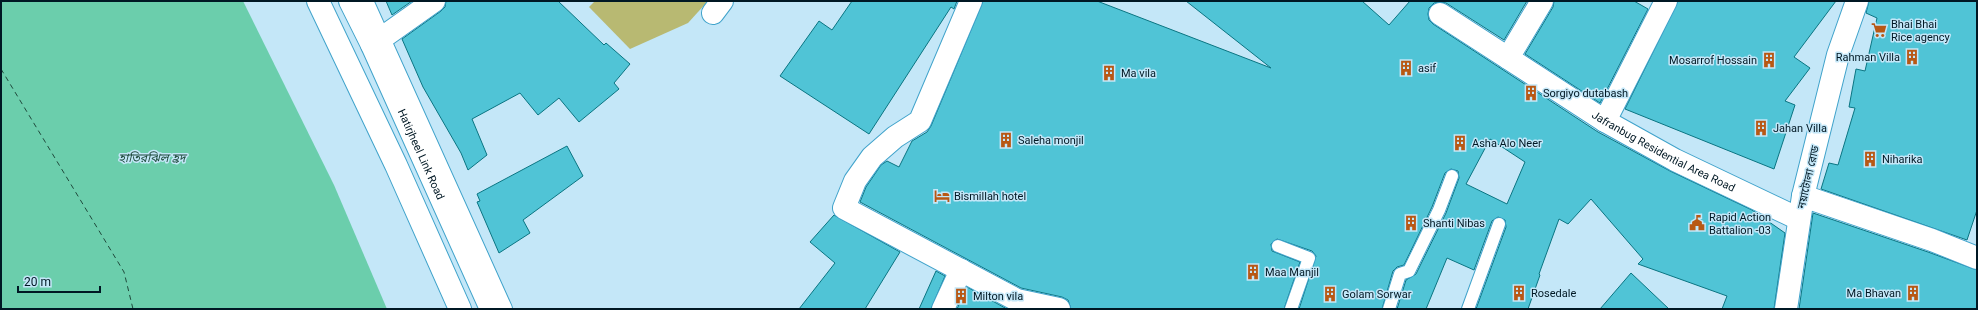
<svg xmlns="http://www.w3.org/2000/svg" width="1978" height="310" font-family="Roboto,'Noto Sans Bengali',sans-serif">
  <rect width="100%" height="100%" fill="#c4e7f8"/>
  <polygon fill="#b8b972" points="595,1 708,1 688,23 630,49 589,7"/>
  <polygon fill="#6bceac" points="1,1 243,1 334,185 387,309 1,309"/>
  <g fill="none" stroke-linecap="round" stroke-linejoin="round">
    <polyline stroke="#1f4a3c" stroke-width="1" stroke-dasharray="5 4" stroke-linecap="butt" points="1,69 124,272 133,309"/>
  </g>
  <g fill="#50c4d6" stroke="#0a7582" fill-rule="evenodd">
    <polygon points="386,1 412,1 392,15"/>
    <polygon points="446,1 558,1 604,45 606,43 630,64 614,83 619,89 579,122 559,98 538,115 520,93 472,119 487,155 468,170 461,153 423,87 402,39 441,11 445,7"/>
    <polygon points="852,1 957,1 954,9 951,7 869,134 780,76 819,21 832,30"/>
    <path d="M983 1H1097L1271 68 1186 1H1362L1389 25 1410 1H1527L1504 40 1446 3 1440 2 1434 3 1429 8 1428 14 1429 20 1433 24 1598 132 1670 171 1752 210 1785 233 1774 309H1722L1727 296 1638 264 1643 259 1591 199 1568 224 1559 219 1539 274 1540 275 1528 309H1476L1506 227 1505 220 1498 217 1492 221 1474 270 1447 258 1426 309H1397L1406 280 1416 274 1446 213 1459 178 1458 171 1451 169 1445 173 1432 207 1404 265 1397 267 1393 271 1382 309H1299L1316 256 1312 251 1277 239 1271 244 1272 251 1300 262 1284 309H1071L1068 300 1062 297 1021 288 860 202 866 187 881 165 887 161 899 167 912 141 927 132 931 126ZM1490 139 1525 162 1507 204 1466 184Z"/>
    <polygon points="1554,1 1634,1 1648,9 1600,103 1525,54 1553,7"/>
    <polygon points="1678,1 1836,1 1794,57 1810,68 1785,101 1795,105 1774,169 1625,109"/>
    <polygon points="1869,1 1977,1 1977,210 1967,240 1821,189 1829,163 1838,165 1855,108 1849,107 1856,69 1865,71 1877,18 1866,13"/>
    <polygon points="567,146 583,176 523,220 530,233 499,253 477,202 480,201 477,194"/>
    <polygon points="1813,213 1928,252 1977,270 1977,309 1799,309"/>
    <polygon points="834,215 900,252 865,309 799,309 835,263 810,242"/>
    <polygon points="936,271 945,276 931,309 919,309"/>
    <polygon points="1631,273 1669,309 1600,309"/>
    <polygon points="967,287 1007,309 957,309"/>
  </g>
  <g fill="none" stroke-linecap="round" stroke-linejoin="round">
    <defs>
      <g id="service">
        <polyline points="1278,246 1309,258 1291,309"/>
        <polyline points="1389,309 1400,274 1409,271 1439,210 1452,176"/>
        <polyline points="1468,309 1499,224"/>
      </g>
      <polyline id="pedestrian" points="364,1 503,309"/>
      <g id="minor">
        <polyline points="971,1 920,121 895,137 872,157 855,181 844,208 1017,300 1059,309"/>
        <path id="s1" d="M1542 1 1508 58 1605 121 1675 160 1799 219"/>
        <polyline points="713,13 722,1"/>
        <polyline points="1440,14 1508,58"/>
        <polyline points="372,45 434,1"/>
        <polyline points="1605,121 1666,1"/>
        <polyline points="1803,196 1932,240 1977,258"/>
        <polyline points="943,309 961,270"/>
      </g>
      <polyline id="tertiary" points="1786,309 1803,196 1838,55 1857,1"/>
      <g id="secondary">
        <polyline points="318,1 396,165 460,309"/>
        <path id="s2" d="M350 1 372 45 491 309"/>
      </g>
    </defs>
    <use href="#service" stroke="#40a3cb" stroke-width="14"/>
    <use href="#pedestrian" stroke="#40a3cb" stroke-width="20"/>
    <use href="#minor" stroke="#40a3cb" stroke-width="24"/>
    <use href="#tertiary" stroke="#40a3cb" stroke-width="24"/>
    <use href="#secondary" stroke="#40a3cb" stroke-width="24"/>
    <use href="#service" stroke="#fff" stroke-width="12"/>
    <use href="#pedestrian" stroke="#fff" stroke-width="18"/>
    <use href="#minor" stroke="#fff" stroke-width="22"/>
    <use href="#tertiary" stroke="#fff" stroke-width="22"/>
    <use href="#secondary" stroke="#fff" stroke-width="22"/>
  </g>
  <defs>
    <symbol id="supermarket-bare" viewBox="-9 -9 18 18"><path d="M-6-5.5h2.5l.6 2H6L4.5 2H-2.5L-4.4-4H-6ZM-1.5 3.2a1.3 1.3 0 1 0 .1 0ZM3 3.2a1.3 1.3 0 1 0 .1 0Z" fill="#b85814" stroke="#c4e7f8" stroke-width="2.5" paint-order="stroke"/></symbol>
    <symbol id="building-bare" viewBox="-9 -9 18 18"><path d="M-4-6H4V6H1V3H-1V6H-4ZM-2.5-4.3h1.7v1.8h-1.7ZM.8-4.3h1.7v1.8H.8ZM-2.5-1h1.7V.8h-1.7ZM.8-1h1.7V.8H.8Z" fill="#b85814" stroke="#c4e7f8" stroke-width="2.5" paint-order="stroke"/></symbol>
    <symbol id="hotel-bare" viewBox="-9 -9 18 18"><path d="M-6-4.5h1.5V1H6V5H4.5V3h-9V5H-6ZM-4 0a1.8 1.8 0 1 1 3.6 0ZM.5 0V-2.5h3Q6-2.5 6 0Z" fill="#b85814" stroke="#c4e7f8" stroke-width="2.5" paint-order="stroke"/></symbol>
    <symbol id="civic-bare" viewBox="-9 -9 18 18"><path d="M-.6-6.5H3V-4.5H.6V-3L4-1V1h2V6H-6V1h2V-1L-.6-3ZM-1.2 2.5V6h2.4V2.5Z" fill="#b85814" stroke="#c4e7f8" stroke-width="2.5" paint-order="stroke"/></symbol>
  </defs>
  <g fill-rule="evenodd">
    <use href="#supermarket-bare" x="1868" y="19" width="22" height="22"/>
    <use href="#building-bare" x="1901" y="46" width="22" height="22"/>
    <use href="#building-bare" x="1758" y="49" width="22" height="22"/>
    <use href="#building-bare" x="1395" y="57" width="22" height="22"/>
    <use href="#building-bare" x="1098" y="62" width="22" height="22"/>
    <use href="#building-bare" x="1520" y="82" width="22" height="22"/>
    <use href="#building-bare" x="1750" y="117" width="22" height="22"/>
    <use href="#building-bare" x="995" y="129" width="22" height="22"/>
    <use href="#building-bare" x="1449" y="132" width="22" height="22"/>
    <use href="#building-bare" x="1859" y="148" width="22" height="22"/>
    <use href="#hotel-bare" x="931" y="185" width="22" height="22"/>
    <use href="#building-bare" x="1400" y="212" width="22" height="22"/>
    <use href="#civic-bare" x="1686" y="212" width="22" height="22"/>
    <use href="#building-bare" x="1242" y="261" width="22" height="22"/>
    <use href="#building-bare" x="1508" y="282" width="22" height="22"/>
    <use href="#building-bare" x="1902" y="282" width="22" height="22"/>
    <use href="#building-bare" x="1319" y="283" width="22" height="22"/>
    <use href="#building-bare" x="950" y="285" width="22" height="22"/>
  </g>
  <g text-anchor="middle" stroke-width="3" stroke-linejoin="round" paint-order="stroke">
    <g font-size="11" fill="#001824" stroke="#c4e7f8" text-anchor="start">
      <text x="1891" y="28">Bhai Bhai<tspan x="1891" dy="13">Rice agency</tspan></text>
      <text x="1900" y="61" text-anchor="end">Rahman Villa</text>
      <text x="1757" y="64" text-anchor="end">Mosarrof Hossain</text>
      <text x="1418" y="72">asif</text>
      <text x="1121" y="77">Ma vila</text>
      <text x="1543" y="97">Sorgiyo dutabash</text>
      <text x="1773" y="132">Jahan Villa</text>
      <text x="1018" y="144">Saleha monjil</text>
      <text x="1472" y="147">Asha Alo Neer</text>
      <text x="1882" y="163">Niharika</text>
      <text x="954" y="200">Bismillah hotel</text>
      <text x="1709" y="221">Rapid Action<tspan x="1709" dy="13">Battalion -03</tspan></text>
      <text x="1423" y="227">Shanti Nibas</text>
      <text x="1265" y="276">Maa Manjil</text>
      <text x="1531" y="297">Rosedale</text>
      <text x="1901" y="297" text-anchor="end">Ma Bhavan</text>
      <text x="1342" y="298">Golam Sorwar</text>
      <text x="973" y="300">Milton vila</text>
    </g>
    <g font-size="11" fill="#001824" stroke="#c4e7f8">
      <text dy="4" stroke="none"><textPath href="#s1" startOffset="248">Jafranbug Residential Area Road</textPath></text>
      <text dy="4" stroke="none"><textPath href="#s2" startOffset="169">Hatirjheel Link Road</textPath></text>
      <text transform="translate(1808 177) rotate(-77)" y="4">নয়াটোলা রোড</text>
    </g>
    <g font-size="12" font-style="italic" fill="#1f4a3c" stroke="#c4e7f8">
      <text x="152" y="162">হাতিরঝিল হ্রদ</text>
    </g>
  </g>
  <rect width="1978" height="310" fill="none" stroke="#001824" stroke-width="4"/>
  <path d="M18 286v6h82v-6" fill="none" stroke="#001824" stroke-width="2"/>
  <text x="24" y="286" font-size="12" fill="#001824" stroke="#c4e7f8" stroke-width="3" paint-order="stroke">20 m</text>
</svg>
